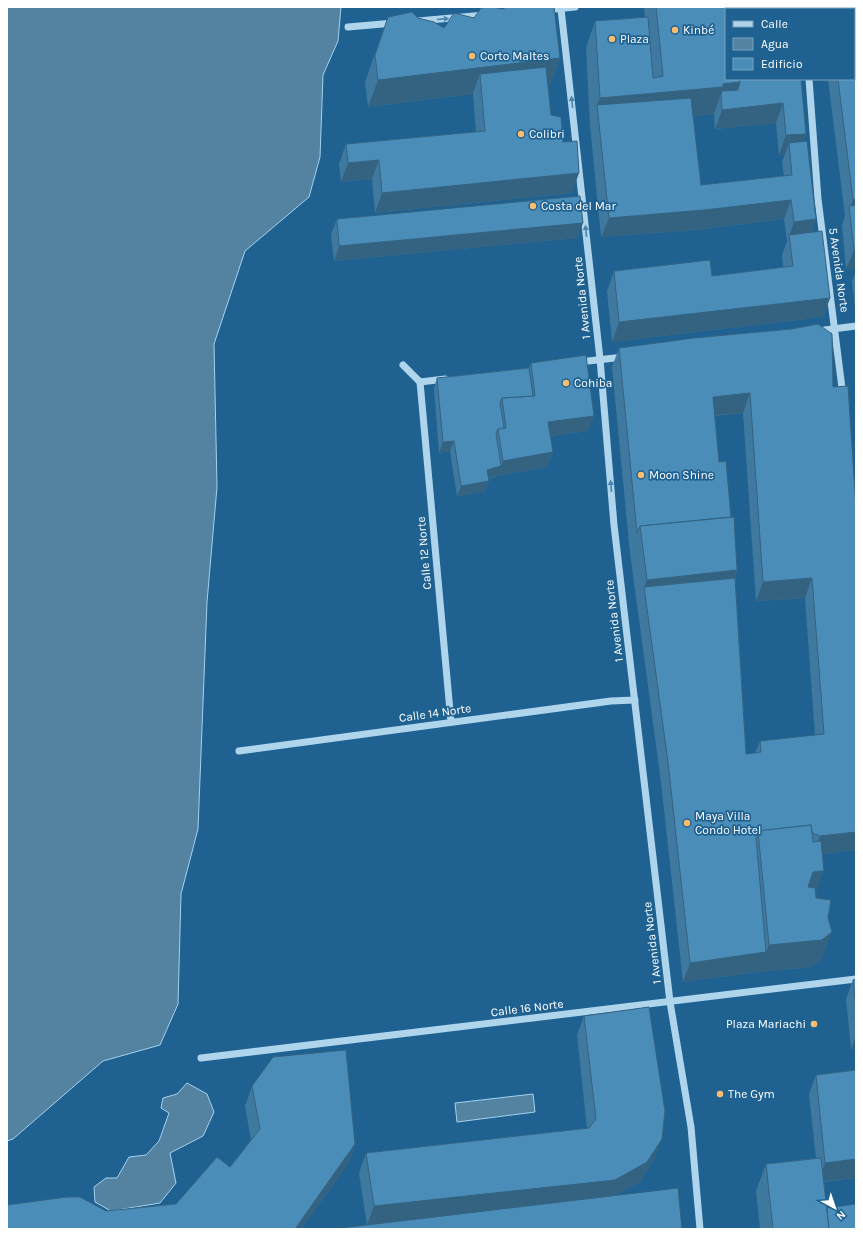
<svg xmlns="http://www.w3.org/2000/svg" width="863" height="1236" font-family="Karla,sans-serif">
  <rect width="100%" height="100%" fill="#1f6291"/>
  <g fill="#5482a1" stroke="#a3d2ef">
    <polygon points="7,7 341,7 338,41 323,75 320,157 309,197 245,251 214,344 217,487 207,602 198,829 181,894 178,1004 160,1045 103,1061 13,1139 7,1141"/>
    <polygon points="187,1083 207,1094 214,1112 203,1136 170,1153 176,1183 160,1203 111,1211 95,1202 94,1187 106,1178 117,1178 129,1157 146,1155 159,1141 169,1113 161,1108 163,1098 177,1094"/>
    <polygon points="533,1094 535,1112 457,1122 455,1103"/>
  </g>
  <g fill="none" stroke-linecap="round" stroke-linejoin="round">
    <g stroke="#afd5ed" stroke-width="7">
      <polyline points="803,7 803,9"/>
      <polyline points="561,9 600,359 614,525 670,1002 691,1127 700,1229"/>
      <polyline points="545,10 575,7"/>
      <polyline points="418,21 485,15"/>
      <polyline points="348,27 394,23"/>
      <polyline points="809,79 818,199 843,396"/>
      <polyline points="817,331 856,326"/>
      <polyline points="579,362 624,357"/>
      <polyline points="403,365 420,382 445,379"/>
      <polyline points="420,382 451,722"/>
      <polyline points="239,751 611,701 635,700"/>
      <polyline points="201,1058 856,979"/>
    </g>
  </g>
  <g fill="#40799f" fill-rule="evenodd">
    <path d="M645 7H794L806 134 803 141 816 219 811 233 830 298 823 317 612 342 607 291 614 271 712 276 783 267 782 255 787 241 784 219 697 230 601 237 590 125 586 48 595 21 645 17 644 9ZM714 114 715 129 776 123 779 155 785 154 782 162 784 176 701 185 693 116Z"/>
    <polygon points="819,7 856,7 856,268 846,269 842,225 845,216 828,79 854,79 854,9 819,9"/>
    <polygon points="388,17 418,18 444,28 560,58 550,85 548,85 551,115 563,142 572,193 375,213 372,179 341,182 339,164 346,144 476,132 473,94 368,107 365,82"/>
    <polygon points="337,219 577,238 334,261 331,234"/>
    <polygon points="856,271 856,308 855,308 852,281"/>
    <path d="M619 348 833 387 856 508V850L822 854 816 893 822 958 812 967 759 972 683 982 661 782 630 553 612 367ZM743 413 756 601 805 598 815 735 760 741 755 753 746 754 735 578 737 570 731 517 719 462 714 416Z"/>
    <polygon points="531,363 588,431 550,436 553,452 547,467 497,476 489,479 485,492 457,496 450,451 439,453 434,388 437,378 529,368"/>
    <polygon points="856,979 856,1048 851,1049 846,999 853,980"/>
    <polygon points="584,1016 655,1158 640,1182 615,1195 367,1225 359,1173 366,1153 587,1128 577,1035"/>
    <polygon points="856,1070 856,1178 824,1182 827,1208 856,1229 760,1229 756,1191 766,1164 816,1158 809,1094 816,1075"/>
    <polygon points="252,1086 355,1144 348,1164 301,1229 7,1229 106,1211 176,1204 230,1167 251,1140 245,1106"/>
  </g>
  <g fill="#346382">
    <polygon points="560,58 550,85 482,93 480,74 473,93 473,94 368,107 378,80"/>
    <polygon points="740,82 730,109 721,94 714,114 599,124 597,105 600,98"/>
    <polygon points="783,103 776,123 715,129 722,110"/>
    <polygon points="806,134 799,153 789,143 785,154 779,155 786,135"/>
    <polygon points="379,160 372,179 341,182 348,163"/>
    <polygon points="579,173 572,193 375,213 382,193"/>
    <polygon points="856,199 856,218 849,209 853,200"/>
    <polygon points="791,200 784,219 697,230 601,237 609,218"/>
    <polygon points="816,219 809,239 789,236 794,222"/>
    <polygon points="583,223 577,238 334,261 339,246"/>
    <polygon points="854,250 856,250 856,268 846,269"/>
    <polygon points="830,298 823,317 612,342 619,322"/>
    <polygon points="750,393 743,413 706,416 713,397"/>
    <polygon points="594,416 588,431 542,437 548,422"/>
    <polygon points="454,441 450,451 439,453 443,442"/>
    <polygon points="553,452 547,467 497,476 483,480 487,470 501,466 503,461"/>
    <polygon points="489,481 485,492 457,496 461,486"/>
    <polygon points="737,570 728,597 644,587 647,580"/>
    <polygon points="812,578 805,598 756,601 763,582"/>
    <polygon points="856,832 856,850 813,855 820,836"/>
    <polygon points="824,871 814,898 803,899 813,872"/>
    <polygon points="832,932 822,958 812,967 759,972 683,982 690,963 766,952 769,945"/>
    <polygon points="856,1036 856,1048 851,1049"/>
    <polygon points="662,1139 655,1158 640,1182 608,1199 367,1225 374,1206"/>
    <polygon points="355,1144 348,1164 301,1229 295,1229"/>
    <polygon points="856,1159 856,1178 818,1182 825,1163"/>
  </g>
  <g fill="#4b8db9" stroke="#346382">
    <polygon points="488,7 493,7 503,9 506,7 554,7 560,58 378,80 375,55 388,17 412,12 418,18 434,22 444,28 454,13 474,18 481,8"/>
    <polygon points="656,7 741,7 741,9 726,9 726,79 740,79 740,82 723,84 723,87 600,98 595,21 648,17 653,78 663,76"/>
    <polygon points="741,7 794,7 795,9 741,9"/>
    <polygon points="829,7 856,7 856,199 853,200 838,79 854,79 854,9 829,9"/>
    <polygon points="546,67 551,115 561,117 563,142 577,141 579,173 382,193 379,160 348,163 346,144 485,131 480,74"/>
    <polygon points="740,79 801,79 806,134 786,135 783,103 722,110 721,94 722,91 738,90 740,82"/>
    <polygon points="691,98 701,185 792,175 789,143 807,141 816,219 794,222 791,200 704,210 609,218 597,105"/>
    <polygon points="580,196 583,223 339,246 337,219"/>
    <polygon points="856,205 856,250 854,250 849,206"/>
    <polygon points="822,231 830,298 619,322 614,271 710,260 712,276 793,266 789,235"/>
    <polygon points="818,324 832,334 833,387 848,386 856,508 856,832 820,836 812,833 811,825 758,831 756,838 766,952 690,963 668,762 644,587 735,578 746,754 761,752 760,741 824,734 812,578 763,582 750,393 713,397 719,462 726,461 731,517 640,526 637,533 619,348 694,338 791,329"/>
    <polygon points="586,355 594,416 548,422 553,452 503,461 498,429 506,428 502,398 535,396 531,363"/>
    <polygon points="529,368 533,396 502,398 500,403 504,428 498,429 496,434 501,466 487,470 489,481 461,486 454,441 443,442 437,378"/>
    <polygon points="734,517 737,570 647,580 640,526"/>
    <polygon points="811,825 813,842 821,841 824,871 813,872 808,887 815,888 816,898 831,900 828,918 832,932 822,940 769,945 758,831"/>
    <polygon points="856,979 856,1010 853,980"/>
    <polygon points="649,1007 665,1111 662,1139 647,1162 615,1180 374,1206 366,1153 589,1128 596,1119 584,1016"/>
    <polygon points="346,1050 355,1144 295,1229 7,1229 7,1205 67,1197 80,1197 106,1211 176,1204 217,1157 230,1167 260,1129 252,1086 273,1057"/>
    <polygon points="856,1070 856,1159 825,1163 816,1075"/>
    <polygon points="821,1158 829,1229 773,1229 766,1164"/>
    <polygon points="678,1188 682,1229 333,1229"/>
    <polygon points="856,1204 856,1229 829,1229 827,1208"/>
  </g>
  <defs><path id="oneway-solid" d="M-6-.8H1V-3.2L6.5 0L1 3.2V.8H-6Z"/></defs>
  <g fill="#4a84ad">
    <use href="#oneway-solid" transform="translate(443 19) rotate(-5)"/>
    <use href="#oneway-solid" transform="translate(572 102) rotate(-96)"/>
    <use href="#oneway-solid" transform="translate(586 231) rotate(-96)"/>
    <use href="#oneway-solid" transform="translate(611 486) rotate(-95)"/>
  </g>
  <g fill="#fbbe6f" stroke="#1f6291" stroke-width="1.5">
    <circle cx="675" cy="30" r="4"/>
    <circle cx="612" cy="39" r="4"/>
    <circle cx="472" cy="56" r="4"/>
    <circle cx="521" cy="134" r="4"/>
    <circle cx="533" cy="206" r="4"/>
    <circle cx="566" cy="383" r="4"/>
    <circle cx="641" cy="475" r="4"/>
    <circle cx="687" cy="823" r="4"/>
    <circle cx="814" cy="1024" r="4"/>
    <circle cx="720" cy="1094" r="4"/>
  </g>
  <g text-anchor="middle" stroke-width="3.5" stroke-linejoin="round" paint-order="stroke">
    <g font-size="12" fill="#fff" stroke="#1f6291" text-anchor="start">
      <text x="683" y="34">Kinbé</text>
      <text x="620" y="43">Plaza</text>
      <text x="480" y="60">Corto Maltes</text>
      <text x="529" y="138">Colibri</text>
      <text x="541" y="210">Costa del Mar</text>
      <text x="574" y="387">Cohiba</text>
      <text x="649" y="479">Moon Shine</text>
      <text x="695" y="820">Maya Villa<tspan x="695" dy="14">Condo Hotel</tspan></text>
      <text x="806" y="1028" text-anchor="end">Plaza Mariachi</text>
      <text x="728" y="1098">The Gym</text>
    </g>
    <g font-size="12" fill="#fff" stroke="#1f6291">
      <text transform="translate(839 270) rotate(82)" y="4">5 Avenida Norte</text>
      <text transform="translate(582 298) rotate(-96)" y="4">1 Avenida Norte</text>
      <text transform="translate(424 553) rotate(-95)" y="4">Calle 12 Norte</text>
      <text transform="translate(614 621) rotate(-97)" y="4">1 Avenida Norte</text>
      <text transform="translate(435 713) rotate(-8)" y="4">Calle 14 Norte</text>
      <text transform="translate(652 943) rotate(-97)" y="4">1 Avenida Norte</text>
      <text transform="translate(527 1008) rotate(-7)" y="4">Calle 16 Norte</text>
    </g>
  </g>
  <rect width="863" height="1236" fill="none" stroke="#ffffff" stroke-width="16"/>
  <rect x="725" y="8" width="130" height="72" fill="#1f6291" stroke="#79a1bd"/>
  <rect x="733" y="21" width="20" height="6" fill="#afd5ed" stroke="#79a1bd"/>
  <text x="761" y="28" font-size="12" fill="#ffffff">Calle</text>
  <rect x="733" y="38" width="20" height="12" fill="#5482a1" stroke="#79a1bd"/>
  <text x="761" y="48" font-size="12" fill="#ffffff">Agua</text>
  <rect x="733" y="58" width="20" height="12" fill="#4b8db9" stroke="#79a1bd"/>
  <text x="761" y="68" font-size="12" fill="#ffffff">Edificio</text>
  <g transform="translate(835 1208) rotate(140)" stroke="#1f6291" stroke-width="3" paint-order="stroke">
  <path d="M0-3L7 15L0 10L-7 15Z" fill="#ffffff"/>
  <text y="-6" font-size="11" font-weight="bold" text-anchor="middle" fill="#ffffff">N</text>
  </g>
</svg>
